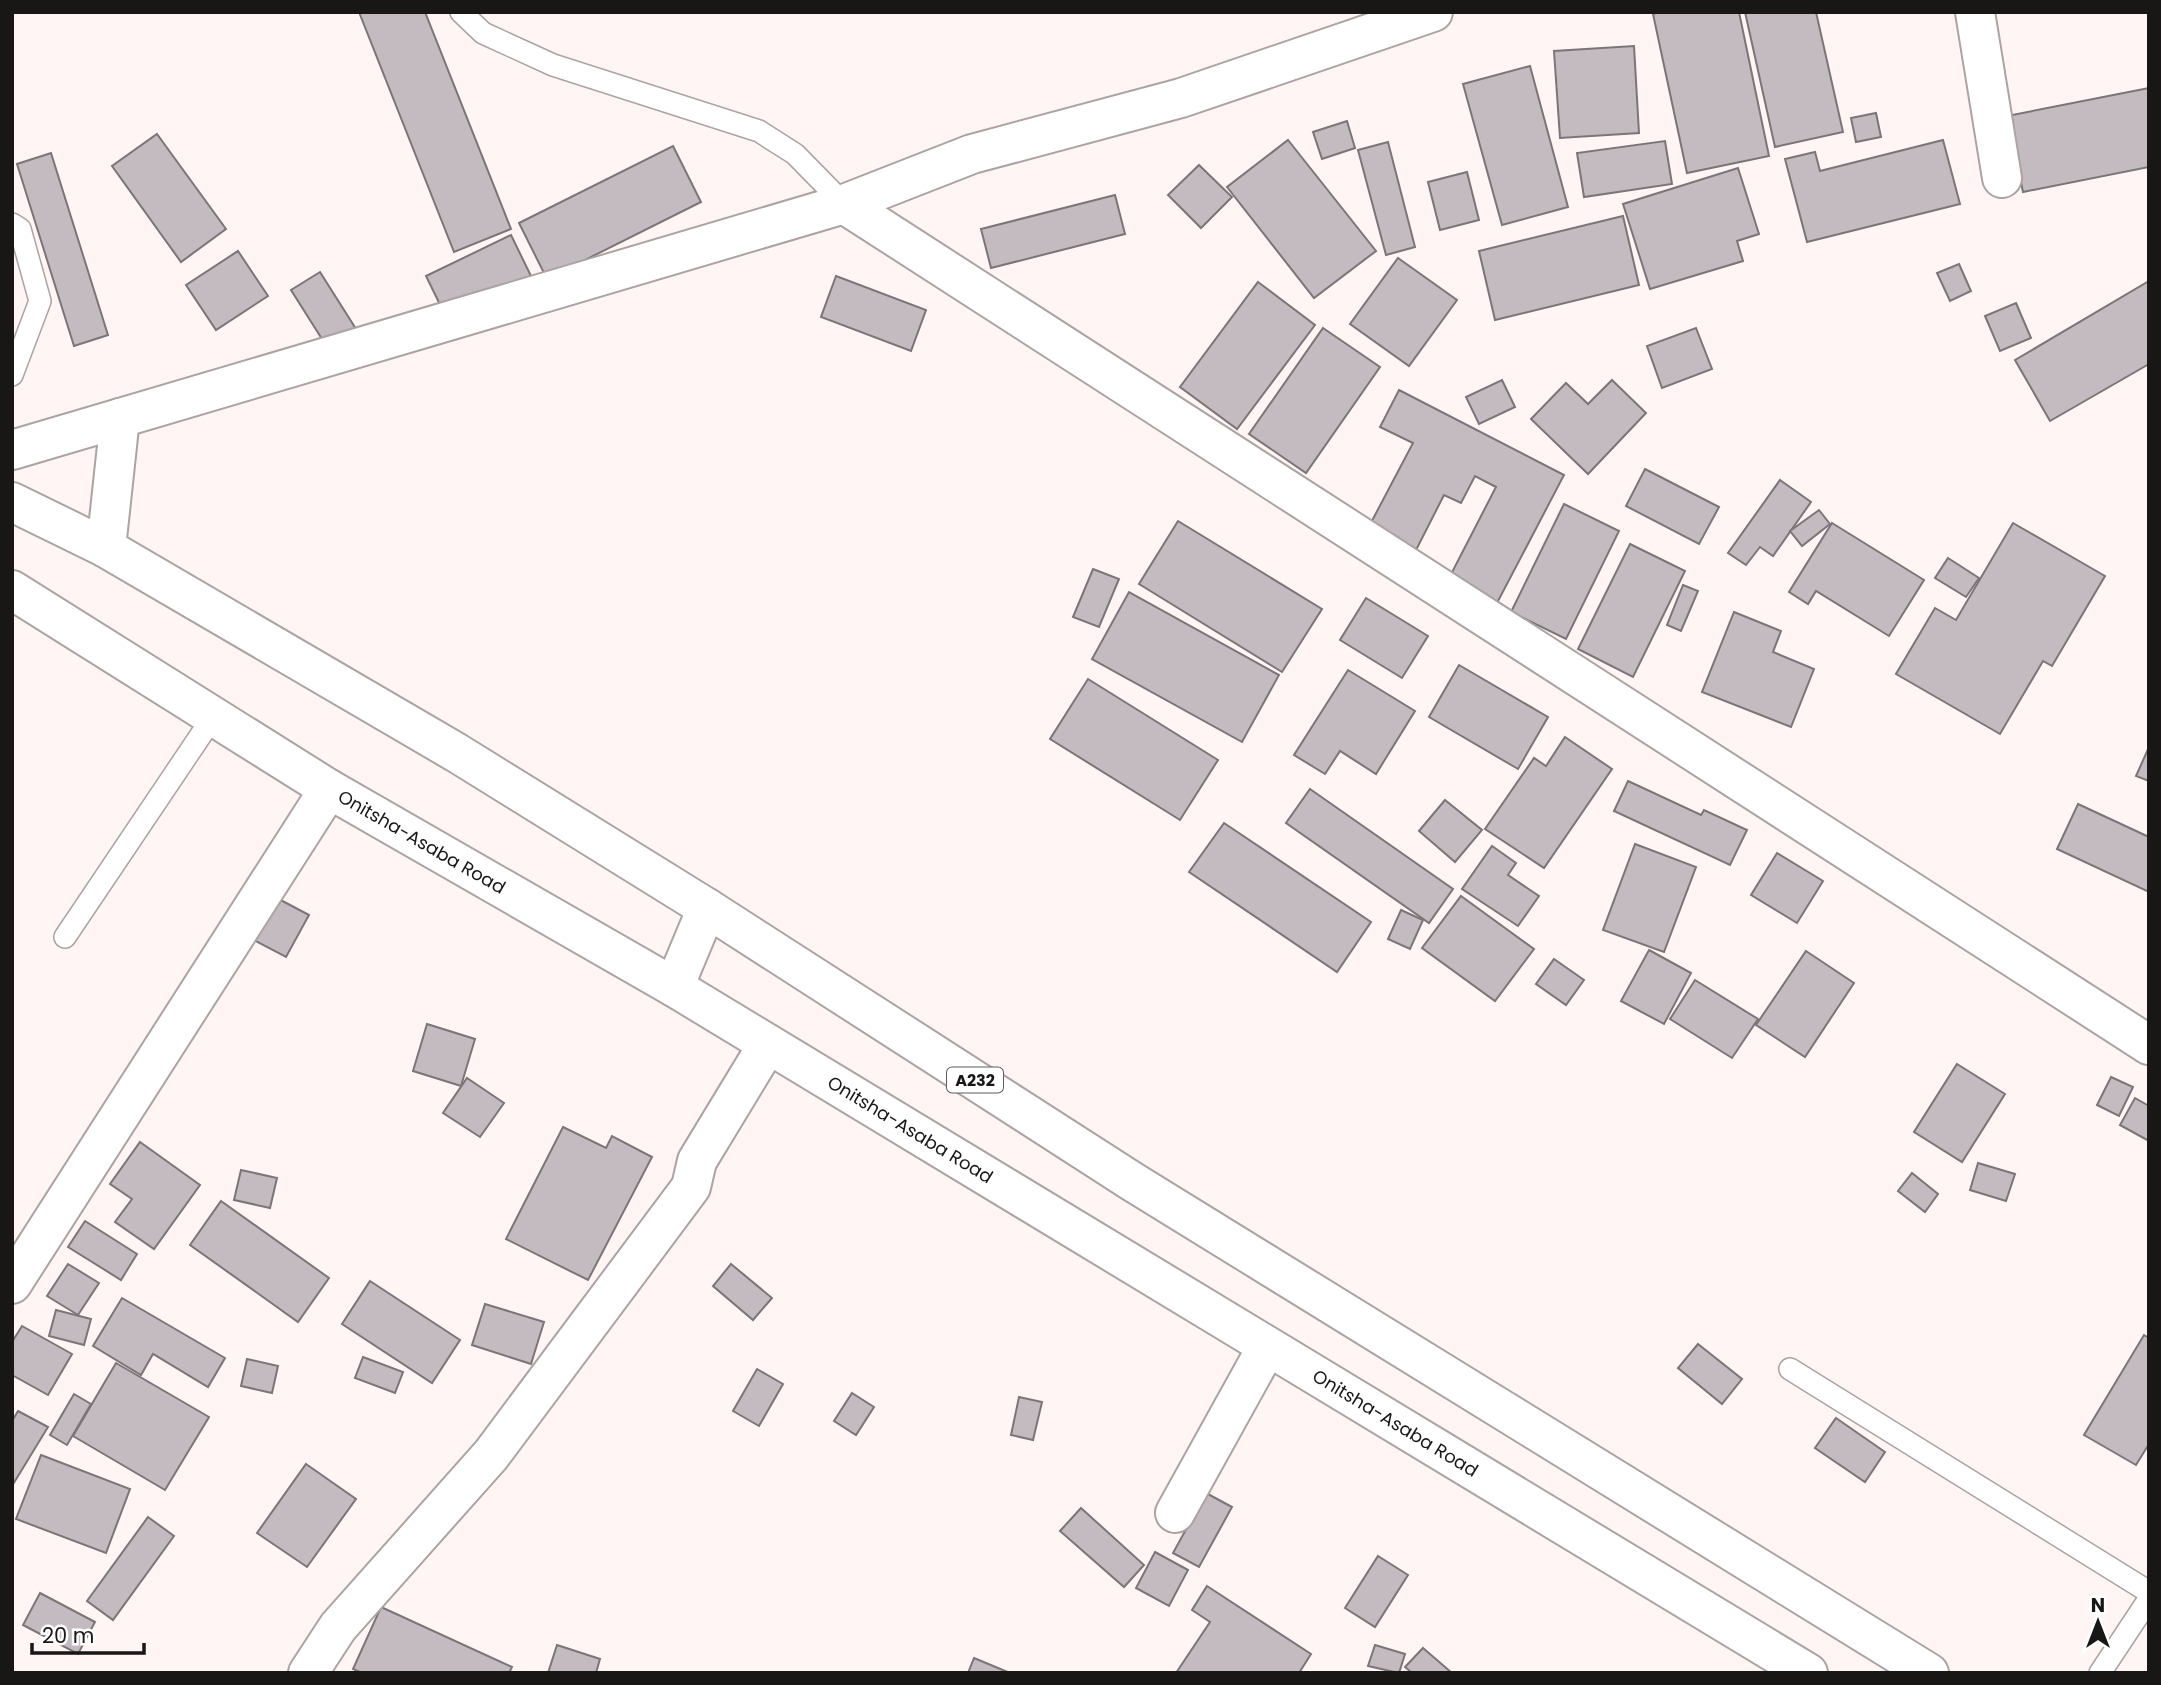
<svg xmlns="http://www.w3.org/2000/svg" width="2161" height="1685" font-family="Poppins,sans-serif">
  <rect width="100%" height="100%" fill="#fff5f5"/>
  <g fill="#c3bbbf" stroke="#7c7578" stroke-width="2">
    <polygon points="359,12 425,12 511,229 454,252"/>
    <polygon points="1660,12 1739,12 1769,156 1687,173 1653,14"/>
    <polygon points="1745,12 1816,12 1843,132 1775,147"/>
    <polygon points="1634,46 1639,133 1560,138 1554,51"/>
    <polygon points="1530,66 1568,207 1502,225 1463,84"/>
    <polygon points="2149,88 2149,167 2023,192 2007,116"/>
    <polygon points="1876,113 1881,137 1856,142 1851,118"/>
    <polygon points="1347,121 1355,148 1322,159 1313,132"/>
    <polygon points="157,134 226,229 181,262 112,166"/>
    <polygon points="1288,140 1376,251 1314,298 1227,187"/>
    <polygon points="1943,140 1960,204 1807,242 1785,159 1815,152 1820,171"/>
    <polygon points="1665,141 1672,184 1584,197 1577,153"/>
    <polygon points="1388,142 1415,247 1386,255 1358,150"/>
    <polygon points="673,146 701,202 547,279 519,223"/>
    <polygon points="51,153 108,335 74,346 17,164"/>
    <polygon points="1199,165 1232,197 1201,228 1168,195"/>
    <polygon points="1738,168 1759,234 1737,241 1743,261 1650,289 1623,204"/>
    <polygon points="1467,172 1479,220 1440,230 1428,182"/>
    <polygon points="1115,195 1125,234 991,268 981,229"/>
    <polygon points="1623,216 1639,285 1495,320 1479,251"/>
    <polygon points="511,235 531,276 446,317 426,276"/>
    <polygon points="238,251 268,296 216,330 186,285"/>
    <polygon points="1398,258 1457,300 1409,366 1350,324"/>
    <polygon points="1959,264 1971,291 1950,301 1937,273"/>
    <polygon points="320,272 356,329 327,347 291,290"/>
    <polygon points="836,276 926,310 911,351 821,317"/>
    <polygon points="2149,281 2149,364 2050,421 2015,360"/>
    <polygon points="1258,282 1315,325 1237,429 1180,387"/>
    <polygon points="2016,303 2031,338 2000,351 1985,316"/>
    <polygon points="1323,328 1380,367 1306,473 1249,434"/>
    <polygon points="1696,328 1712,369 1662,388 1647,346"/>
    <polygon points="1502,380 1515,407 1479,424 1466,397"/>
    <polygon points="1612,380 1646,413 1588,474 1531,419 1566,383 1588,404"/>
    <polygon points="1399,390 1564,475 1496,605 1448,580 1496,487 1475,476 1461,503 1444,495 1412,558 1365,534 1413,443 1380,427"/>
    <polygon points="1645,469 1719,507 1699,544 1626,506"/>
    <polygon points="1780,480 1811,502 1773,556 1760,547 1746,565 1728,553"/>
    <polygon points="1564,504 1619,531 1566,639 1511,612"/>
    <polygon points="1819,510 1830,524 1802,546 1790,531"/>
    <polygon points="1178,521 1322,609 1282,672 1139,584"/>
    <polygon points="1832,523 1924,580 1889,636 1816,591 1808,604 1789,592"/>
    <polygon points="2013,523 2105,576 2052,666 2043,661 2000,734 1896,674 1935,608 1956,620"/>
    <polygon points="1630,544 1685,571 1633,677 1578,649"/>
    <polygon points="1948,558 1979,578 1966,597 1935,578"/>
    <polygon points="1093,569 1119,579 1099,627 1073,617"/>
    <polygon points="1683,585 1698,591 1681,631 1667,625"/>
    <polygon points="1129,592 1279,675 1242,742 1092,659"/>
    <polygon points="1366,598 1428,636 1402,678 1340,640"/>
    <polygon points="1734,612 1781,631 1773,652 1814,669 1791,727 1702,692"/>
    <polygon points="1459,665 1548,717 1518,769 1429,717"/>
    <polygon points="1348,670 1415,711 1376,774 1340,751 1325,774 1294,755"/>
    <polygon points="1088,679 1218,760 1180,820 1050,739"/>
    <polygon points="1565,737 1612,769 1544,868 1485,829 1534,758 1546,766"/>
    <polygon points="2149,747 2149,781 2136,776"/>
    <polygon points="1628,781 1701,815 1704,810 1747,830 1730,865 1614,811"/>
    <polygon points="1310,789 1453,889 1429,923 1286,823"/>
    <polygon points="1445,800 1482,830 1455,862 1419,831"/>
    <polygon points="2078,804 2149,837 2149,892 2057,849"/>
    <polygon points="1224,823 1371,922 1337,972 1189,872"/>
    <polygon points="1635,844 1696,867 1664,952 1603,930"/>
    <polygon points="1492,846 1516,863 1508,875 1539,896 1518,926 1462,889"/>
    <polygon points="1777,853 1823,881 1797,923 1751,895"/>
    <polygon points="273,896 309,915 286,957 250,938"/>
    <polygon points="1461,896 1534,949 1495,1001 1422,948"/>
    <polygon points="1401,910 1423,920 1410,949 1388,939"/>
    <polygon points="1649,950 1691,973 1664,1024 1621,1001"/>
    <polygon points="1806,951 1854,983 1805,1057 1756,1025"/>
    <polygon points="1554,959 1584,980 1566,1005 1536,984"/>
    <polygon points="1695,980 1758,1019 1732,1058 1670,1019"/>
    <polygon points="427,1024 475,1039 461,1086 413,1071"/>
    <polygon points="1957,1064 2005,1094 1962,1162 1914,1132"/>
    <polygon points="2111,1077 2133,1087 2119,1116 2097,1105"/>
    <polygon points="467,1078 504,1103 480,1137 443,1113"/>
    <polygon points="2135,1098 2149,1106 2149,1141 2120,1125"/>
    <polygon points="563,1127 606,1148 612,1136 652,1157 588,1280 506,1239"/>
    <polygon points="140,1142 200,1185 154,1249 115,1222 132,1199 110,1184"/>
    <polygon points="1978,1163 2015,1174 2006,1201 1970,1190"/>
    <polygon points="241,1170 277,1178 270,1208 234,1200"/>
    <polygon points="1912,1173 1938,1194 1925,1212 1898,1191"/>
    <polygon points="221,1201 329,1278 298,1322 190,1245"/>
    <polygon points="85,1221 137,1254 121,1280 68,1247"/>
    <polygon points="68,1264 99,1283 78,1315 47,1296"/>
    <polygon points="731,1264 772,1298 753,1320 713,1286"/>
    <polygon points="370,1281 460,1340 432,1383 342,1324"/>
    <polygon points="122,1298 225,1358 208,1387 153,1354 141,1375 93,1346"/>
    <polygon points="485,1304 544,1322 531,1364 472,1345"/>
    <polygon points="56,1310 91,1319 84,1345 49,1336"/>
    <polygon points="22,1326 72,1354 48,1395 12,1375 12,1342"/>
    <polygon points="2144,1335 2149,1338 2149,1444 2136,1465 2084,1435"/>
    <polygon points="1698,1344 1742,1379 1722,1404 1678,1368"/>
    <polygon points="363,1357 403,1372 395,1393 355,1378"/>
    <polygon points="247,1359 278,1366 272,1393 241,1386"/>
    <polygon points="116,1363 209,1417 165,1490 73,1436"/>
    <polygon points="757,1369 783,1384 759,1426 733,1411"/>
    <polygon points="852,1393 874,1407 856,1435 834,1421"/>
    <polygon points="74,1394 91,1404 67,1445 50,1435"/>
    <polygon points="1019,1397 1042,1402 1033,1440 1011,1435"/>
    <polygon points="18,1411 48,1427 12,1486 12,1421"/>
    <polygon points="1836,1418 1885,1452 1865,1482 1815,1448"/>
    <polygon points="41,1455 130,1489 106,1553 16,1519"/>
    <polygon points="306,1464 356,1499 307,1567 257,1533"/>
    <polygon points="1206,1493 1232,1507 1199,1567 1173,1553"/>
    <polygon points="1081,1508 1144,1565 1124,1587 1060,1531"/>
    <polygon points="148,1517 174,1536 113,1620 87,1601"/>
    <polygon points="1155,1552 1188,1570 1169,1606 1136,1588"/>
    <polygon points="1378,1556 1408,1575 1375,1627 1345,1608"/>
    <polygon points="1207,1586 1311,1654 1299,1673 1176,1673 1210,1622 1192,1610"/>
    <polygon points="40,1593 95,1622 78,1654 23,1625"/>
    <polygon points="381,1607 512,1667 509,1673 362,1673 353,1669"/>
    <polygon points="557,1645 600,1659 596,1673 548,1673"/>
    <polygon points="1375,1645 1405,1654 1399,1673 1368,1666"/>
    <polygon points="1423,1648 1452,1673 1412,1673 1405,1667"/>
    <polygon points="974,1658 1010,1673 968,1673"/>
  </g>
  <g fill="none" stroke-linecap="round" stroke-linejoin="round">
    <defs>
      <g id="lane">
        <polyline points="461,12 483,33 553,65 759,131 795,154 844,204"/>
        <polyline points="12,224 20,229 40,301 12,375"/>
        <polyline points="65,937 213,717"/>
        <polyline points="1790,1369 2149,1592"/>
        <polyline points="2100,1673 2149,1599"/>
      </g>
      <g id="street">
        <polyline points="1975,12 2002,178"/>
        <polyline points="844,204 2149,1045"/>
        <polyline points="12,1284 329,789"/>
        <polyline points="1175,1513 1267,1347"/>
        <polyline points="308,1673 338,1627 491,1455 691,1187 697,1161 768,1044"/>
      </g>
      <g id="secondary">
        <polyline points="12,450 844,204 972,154 1181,98 1433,12"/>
        <polyline points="106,548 120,418"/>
      </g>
      <g id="highway">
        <polyline points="12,502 106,548 457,753 707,908 1133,1182 1929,1673"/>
        <path id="s1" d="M12 590 329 789 674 987 1808 1673"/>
        <polyline points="674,987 707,908"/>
      </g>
    </defs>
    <use href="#lane" stroke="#aca3a3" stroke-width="24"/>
    <use href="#street" stroke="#aca3a3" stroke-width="42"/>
    <use href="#secondary" stroke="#aca3a3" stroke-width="42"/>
    <use href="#highway" stroke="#aca3a3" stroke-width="42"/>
    <use href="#lane" stroke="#fff" stroke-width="21"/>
    <use href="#street" stroke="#fff" stroke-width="38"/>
    <use href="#secondary" stroke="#fff" stroke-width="38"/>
    <use href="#highway" stroke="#fff" stroke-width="38"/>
  </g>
  <g text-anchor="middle" stroke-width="5" stroke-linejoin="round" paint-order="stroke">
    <rect fill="#fff" stroke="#5e5c5c" stroke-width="2" x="947" y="1067.5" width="56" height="25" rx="5"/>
    <g font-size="16" font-weight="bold" fill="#191616">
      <text x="975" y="1086">A232</text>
    </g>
    <g font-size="18" fill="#191616" stroke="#fff">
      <text dy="6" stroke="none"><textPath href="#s1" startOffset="481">Onitsha-Asaba Road</textPath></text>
      <text dy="6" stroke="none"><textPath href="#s1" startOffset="1048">Onitsha-Asaba Road</textPath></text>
      <text dy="6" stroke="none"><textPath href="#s1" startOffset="1615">Onitsha-Asaba Road</textPath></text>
    </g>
  </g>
  <rect width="2161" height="1685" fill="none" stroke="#191616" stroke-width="28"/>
  <g transform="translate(2098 1622)" stroke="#ffffff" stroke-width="5" paint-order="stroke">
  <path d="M0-5L12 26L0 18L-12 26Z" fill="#191616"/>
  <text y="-10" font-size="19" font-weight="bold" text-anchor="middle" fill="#191616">N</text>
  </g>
  <path d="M32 1643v10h112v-10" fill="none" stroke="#191616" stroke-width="3.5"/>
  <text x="42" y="1643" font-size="21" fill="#191616" stroke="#ffffff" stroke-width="5" paint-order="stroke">20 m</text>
</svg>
